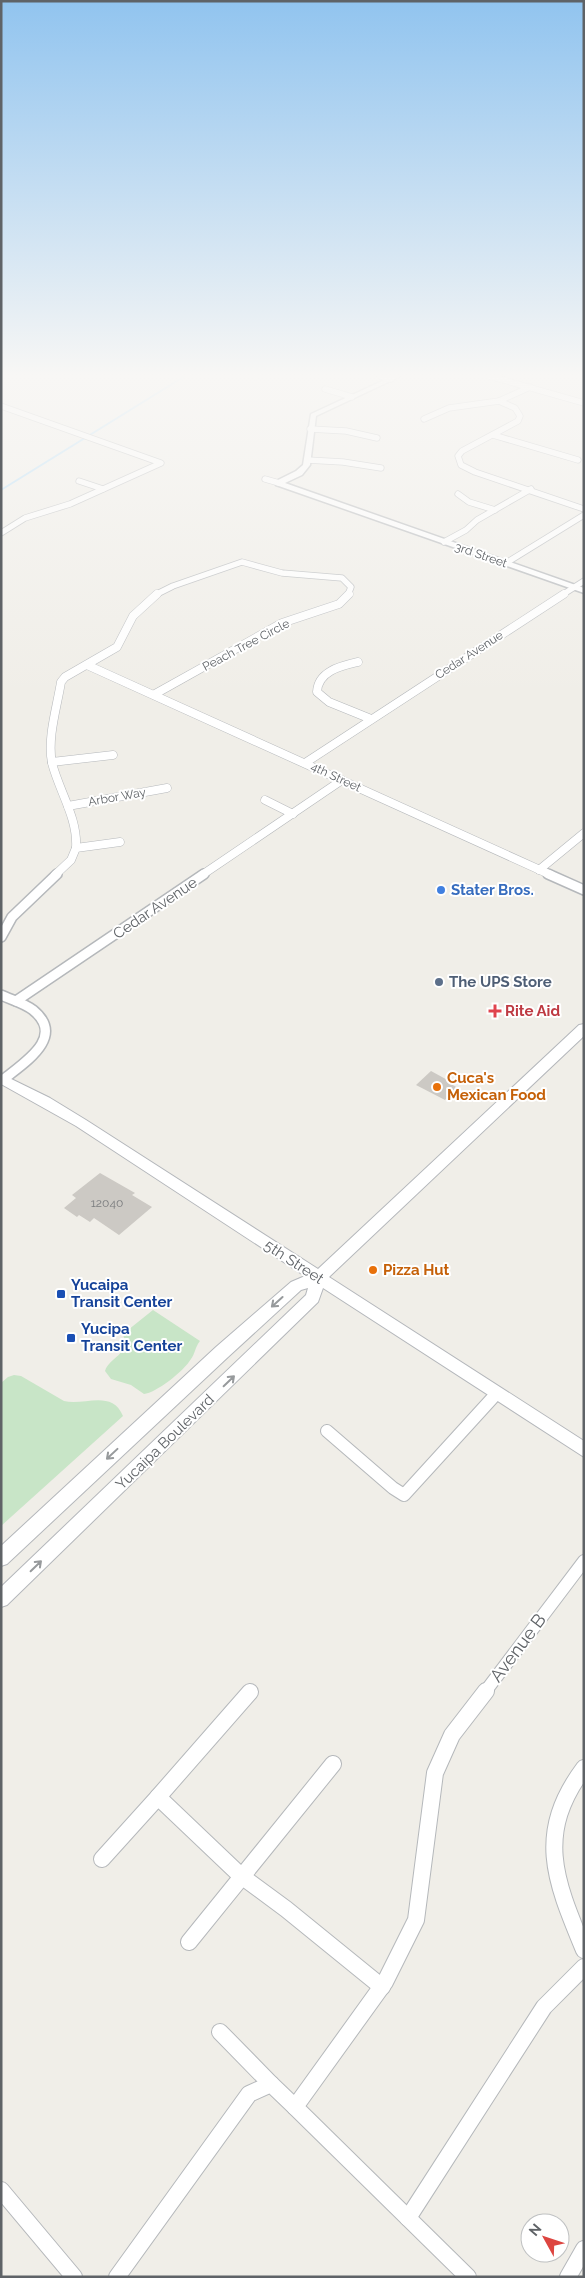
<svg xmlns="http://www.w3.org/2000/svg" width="585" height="2278" font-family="Raleway,sans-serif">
  <rect width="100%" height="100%" fill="#f0eee8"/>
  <g fill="#c8e5c7">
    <path d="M153 1310 200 1341C195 1347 195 1354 191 1359 184 1371 156 1393 144 1394L131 1385 111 1379 105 1371C110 1356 130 1356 123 1334Z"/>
    <path d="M14 1375 21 1376 64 1401C84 1406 112 1389 123 1416L1 1526V1383L8 1377Z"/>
  </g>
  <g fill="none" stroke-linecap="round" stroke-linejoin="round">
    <polyline stroke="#afdcf9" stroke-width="2" points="1,490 185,376"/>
  </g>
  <g fill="#ccc9c4">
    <polygon points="431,1071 453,1083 451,1084 458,1088 457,1090 459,1092 450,1100 447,1098 445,1100 416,1085"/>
    <polygon points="100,1173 135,1193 132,1195 152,1207 119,1235 94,1218 90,1222 79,1215 77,1217 64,1208 76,1198 72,1195"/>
  </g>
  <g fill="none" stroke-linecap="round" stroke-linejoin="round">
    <defs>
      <g id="minor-far4">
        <polyline points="380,376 391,379"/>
        <polyline points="489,376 584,403"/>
        <polyline points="325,389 352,397"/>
        <polyline points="499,401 515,408 520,416 518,421 462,451 458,456 461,465 475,472 584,509"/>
        <polyline points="1,406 161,463 70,504 25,518 1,533"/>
        <polyline points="424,419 449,408 499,401 530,387"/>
        <polyline points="310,429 346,431 377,438"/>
        <polyline points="493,435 578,460"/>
        <polyline points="307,460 343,462 381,468"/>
        <polyline points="265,479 279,483"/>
        <polyline points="79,481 103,489"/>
        <polyline points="458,494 469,502 495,510"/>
        <polyline points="444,542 466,530 477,520 531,489"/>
        <polyline points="506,563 584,515"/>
        <polyline points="155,595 173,586 242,562 282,573 342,578 351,587 348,595"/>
        <polyline points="562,595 584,581"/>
      </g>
      <g id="minor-far3">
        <path d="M358 662C341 666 318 671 317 692L329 702 371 719"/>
        <polyline points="87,665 551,875"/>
        <polyline points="155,694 282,623 339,604 349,594"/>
        <polyline points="52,762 113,755"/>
        <polyline points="305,763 564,594"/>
        <polyline points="265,800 293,814"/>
        <polyline points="68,806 167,788"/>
        <path d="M76 848C78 818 59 791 52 763 47 738 57 707 61 682L65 677 117 647 133 616 157 594"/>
        <polyline points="539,870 584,833"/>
        <polyline points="55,875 71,860 76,848 120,842"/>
        <polyline points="202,875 342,780"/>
      </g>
      <g id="minor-far2">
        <polyline points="548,874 584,890"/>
        <polyline points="1,937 12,917 57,874"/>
        <path d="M1 995C12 1000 24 1003 33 1010 66 1037 25 1062 4 1079"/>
        <polyline points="16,1001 204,874"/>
      </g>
      <g id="minor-far1">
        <polyline points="327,1431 393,1488 404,1495 497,1393"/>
        <polyline points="485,1692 584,1561"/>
      </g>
      <g id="minor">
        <path d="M584 1768C535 1834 555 1880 584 1950"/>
        <polyline points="158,1797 250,1692"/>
        <polyline points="102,1859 158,1797 240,1875 286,1909 382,1987"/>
        <polyline points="189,1942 333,1764"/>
        <polyline points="220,2032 271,2084"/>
        <polyline points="1,2190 74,2277"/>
        <polyline points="408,2218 544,2007 584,1967"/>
        <polyline points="117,2277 249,2094 271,2084 295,2107"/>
        <polyline points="468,2277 295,2107 385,1982 416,1920 435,1773 452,1735 486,1691"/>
        <polyline points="568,2277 584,2249"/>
      </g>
      <polygon id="tertiary" points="393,376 401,376 316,416 310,465 302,475 285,483 584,588 584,593 276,485 276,481 296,471 303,465 311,414"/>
      <polygon id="secondary" points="584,1024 584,1036 329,1277 584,1441 584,1457 323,1288 318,1302 7,1605 1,1607 1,1587 306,1295 308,1288 301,1290 228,1357 7,1564 1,1566 1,1546 216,1347 291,1282 305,1276 76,1126 1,1084 1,1074 50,1098 86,1120 318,1269 579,1025"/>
    </defs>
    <use href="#minor-far4" stroke="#b5b8bb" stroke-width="7"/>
    <use href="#minor-far3" stroke="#b5b8bb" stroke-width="9"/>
    <use href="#minor-far2" stroke="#b5b8bb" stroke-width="12"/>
    <use href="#minor-far1" stroke="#b5b8bb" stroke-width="14"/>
    <use href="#minor" stroke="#b5b8bb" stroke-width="18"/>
    <use href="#tertiary" stroke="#b5b8bb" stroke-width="3"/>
    <use href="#secondary" stroke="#b4b7bb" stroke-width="2"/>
    <use href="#minor-far4" stroke="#fff" stroke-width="5.5"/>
    <use href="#minor-far3" stroke="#fff" stroke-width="8"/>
    <use href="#minor-far2" stroke="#fff" stroke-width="9"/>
    <use href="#minor-far1" stroke="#fff" stroke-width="12"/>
    <use href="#minor" stroke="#fff" stroke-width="16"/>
    <use href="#tertiary" fill="#fff" fill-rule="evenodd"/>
    <use href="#secondary" fill="#fff" fill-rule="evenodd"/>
  </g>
  <defs><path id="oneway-shaft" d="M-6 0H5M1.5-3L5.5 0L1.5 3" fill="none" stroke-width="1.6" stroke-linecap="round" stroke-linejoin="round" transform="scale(1.25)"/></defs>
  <g stroke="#979a9c">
    <use href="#oneway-shaft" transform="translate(277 1302) rotate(138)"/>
    <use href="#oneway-shaft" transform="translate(229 1381) rotate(-44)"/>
    <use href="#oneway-shaft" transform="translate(112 1454) rotate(137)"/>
    <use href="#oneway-shaft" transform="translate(36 1566) rotate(-44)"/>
  </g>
  <linearGradient id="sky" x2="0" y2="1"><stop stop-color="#91c4ef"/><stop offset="0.54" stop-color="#f8f7f5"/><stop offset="1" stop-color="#f8f7f5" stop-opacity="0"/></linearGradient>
  <rect width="585" height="695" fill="url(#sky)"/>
  <circle fill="#3f7fe0" stroke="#fff" stroke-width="2" cx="441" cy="890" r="5"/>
  <circle fill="#5c6f8a" stroke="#fff" stroke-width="2" cx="439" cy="982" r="5"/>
  <path fill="#e0444e" stroke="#fff" stroke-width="2" d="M492.5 1003.5h5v5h5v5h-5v5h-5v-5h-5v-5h5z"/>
  <g fill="#e8710a" stroke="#fff" stroke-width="2">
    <circle cx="437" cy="1087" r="5"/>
    <circle cx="373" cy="1270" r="5"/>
  </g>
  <g fill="#1a4fb4" stroke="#fff" stroke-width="2">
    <rect x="56" y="1289" width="10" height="10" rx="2.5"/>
    <rect x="66" y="1333" width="10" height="10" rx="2.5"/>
  </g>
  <g text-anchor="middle" stroke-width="4" stroke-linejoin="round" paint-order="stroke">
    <g font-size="12" fill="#5f6367" stroke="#fff">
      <text transform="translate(481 555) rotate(19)" y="4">3rd Street</text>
      <text transform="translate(246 645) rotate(-28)" y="4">Peach Tree Circle</text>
      <text transform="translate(469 655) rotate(-33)" y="4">Cedar Avenue</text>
      <text transform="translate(336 777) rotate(25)" y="4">4th Street</text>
      <text transform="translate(117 797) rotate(-10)" y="4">Arbor Way</text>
    </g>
    <g font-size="12" fill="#7a7c7e">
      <text x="107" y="1207">12040</text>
    </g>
    <g font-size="15" font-weight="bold" fill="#366cbe" stroke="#fff" text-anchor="start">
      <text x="451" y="895">Stater Bros.</text>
    </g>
    <g font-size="15" fill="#5f6367" stroke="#fff">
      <text transform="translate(155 908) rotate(-34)" y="5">Cedar Avenue</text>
      <text transform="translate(294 1262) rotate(33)" y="5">5th Street</text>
      <text transform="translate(165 1442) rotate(-44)" y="5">Yucaipa Boulevard</text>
    </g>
    <g font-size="15" font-weight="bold" fill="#4e5e75" stroke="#fff" text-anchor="start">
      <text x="449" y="987">The UPS Store</text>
    </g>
    <g font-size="15" font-weight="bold" fill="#be3a42" stroke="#fff" text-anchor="start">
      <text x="505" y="1016">Rite Aid</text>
    </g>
    <g font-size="15" font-weight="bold" fill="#c56008" stroke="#fff" text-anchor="start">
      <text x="447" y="1083">Cuca's<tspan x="447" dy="17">Mexican Food</tspan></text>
      <text x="383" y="1275">Pizza Hut</text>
    </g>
    <g font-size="15" font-weight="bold" fill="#164399" stroke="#fff" text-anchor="start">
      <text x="71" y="1290">Yucaipa<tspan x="71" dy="17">Transit Center</tspan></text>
      <text x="81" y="1334">Yucipa<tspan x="81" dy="17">Transit Center</tspan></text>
    </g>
    <g font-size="18" fill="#5f6367" stroke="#fff">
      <text transform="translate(518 1648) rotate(-53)" y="6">Avenue B</text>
    </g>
  </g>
  <rect width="585" height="2278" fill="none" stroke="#5f6367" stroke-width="5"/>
  <g transform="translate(545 2238) rotate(310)"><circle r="24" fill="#ffffff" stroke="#bfc1c2"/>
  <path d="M0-4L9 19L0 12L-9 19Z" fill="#dd4540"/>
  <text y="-8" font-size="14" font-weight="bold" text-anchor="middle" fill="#5f6367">N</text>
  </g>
</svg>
